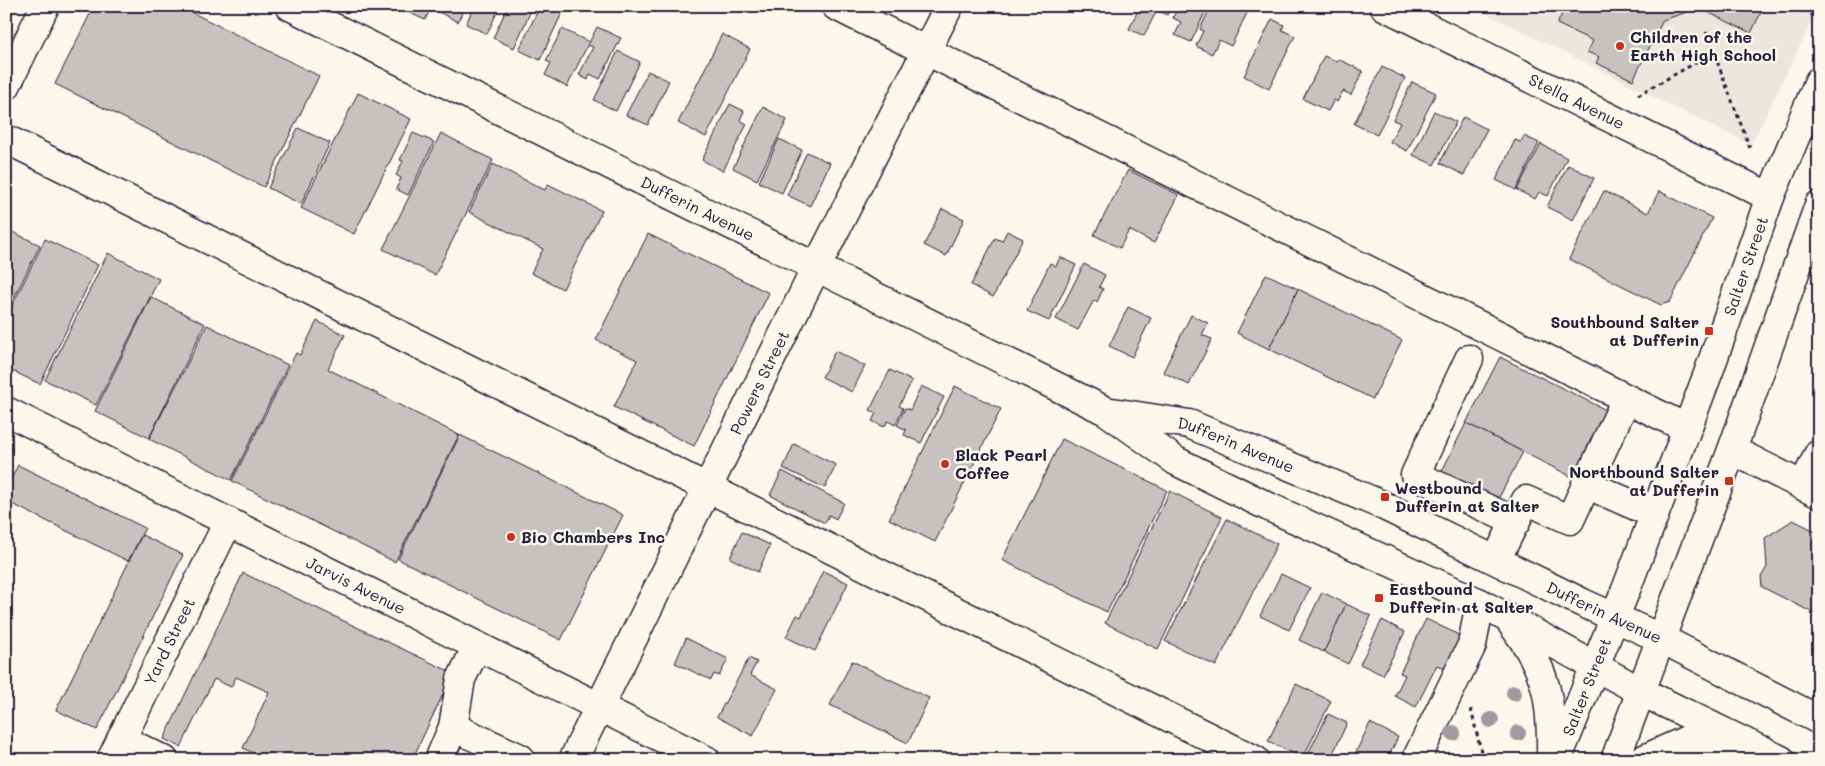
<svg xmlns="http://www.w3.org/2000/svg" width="1825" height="766" font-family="Mali,sans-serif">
  <rect width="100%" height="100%" fill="#fbf7ec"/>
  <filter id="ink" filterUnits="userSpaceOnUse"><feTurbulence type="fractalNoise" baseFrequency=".02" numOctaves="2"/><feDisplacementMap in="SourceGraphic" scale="10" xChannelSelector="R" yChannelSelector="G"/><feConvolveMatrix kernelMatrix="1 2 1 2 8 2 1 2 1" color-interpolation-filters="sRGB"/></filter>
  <g filter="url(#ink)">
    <polygon fill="#ebe7df" points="1471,6 1819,6 1819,7 1751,145"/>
    <g fill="#c6c2c0" stroke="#22223b">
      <polygon points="94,6 179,6 319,76 264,187 55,84"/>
      <polygon points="402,6 432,6 425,20 401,9"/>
      <polygon points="438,6 465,6 458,22 435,10"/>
      <polygon points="474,6 500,6 487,34 466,24"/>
      <polygon points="508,6 533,6 514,48 493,38"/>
      <polygon points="540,6 553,6 563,11 540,60 519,50"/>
      <polygon points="1140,6 1171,6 1167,15 1157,10 1144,36 1129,29"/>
      <polygon points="1178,6 1208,6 1191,42 1175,35 1181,22 1173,18"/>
      <polygon points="1211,6 1233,6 1247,13 1231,46 1219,40 1212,54 1196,46 1203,31 1200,29"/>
      <polygon points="1566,6 1764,6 1751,33 1699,8 1663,20 1633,80 1596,63 1599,57 1587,52 1593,41 1557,24"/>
      <polygon points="1272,19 1284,25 1282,30 1295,36 1269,89 1244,76"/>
      <polygon points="597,27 621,38 600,79 590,74 588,80 579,75 593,47 588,45"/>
      <polygon points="562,29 589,42 567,87 545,75 551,63 546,61"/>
      <polygon points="722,34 750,49 706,137 678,123"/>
      <polygon points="618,51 640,62 616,111 594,100"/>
      <polygon points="1324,56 1337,62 1338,59 1363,71 1351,95 1343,91 1337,102 1334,100 1328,111 1303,99"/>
      <polygon points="1382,67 1405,78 1377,135 1354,124"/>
      <polygon points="648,71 669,81 648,125 626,115"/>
      <polygon points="1412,82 1436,93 1407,151 1390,142 1400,123 1393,120"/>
      <polygon points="358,93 411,119 354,234 301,208"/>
      <polygon points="730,104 744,111 740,120 747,124 723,171 702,160"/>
      <polygon points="763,107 787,120 757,180 733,168"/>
      <polygon points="1434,111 1456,122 1434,165 1413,155"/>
      <polygon points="1463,117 1487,129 1464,175 1440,163"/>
      <polygon points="298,128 330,143 301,204 268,188"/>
      <polygon points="413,133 434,142 408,195 396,189 401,178 396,175 403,161 400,160"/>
      <polygon points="441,133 493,160 435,275 383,249"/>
      <polygon points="1524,136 1539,143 1516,190 1496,180 1515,140 1521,142"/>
      <polygon points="779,139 802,150 782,193 759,182"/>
      <polygon points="1541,144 1567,158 1548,196 1539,192 1535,199 1517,190"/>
      <polygon points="807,152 830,163 810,206 787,195"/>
      <polygon points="493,164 545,190 548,184 602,211 563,289 531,273 543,249 469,212"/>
      <polygon points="1568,165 1594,178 1573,220 1547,207"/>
      <polygon points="1128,170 1179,195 1154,243 1129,230 1120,248 1094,235"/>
      <polygon points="1604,191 1648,213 1659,191 1712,218 1670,302 1661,305 1569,259"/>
      <polygon points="942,209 964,219 946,256 924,245"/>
      <polygon points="6,229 40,245 6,314"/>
      <polygon points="1007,231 1023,239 993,297 971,285 995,238 1002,241"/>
      <polygon points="648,234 769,293 694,446 614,407 637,360 596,340"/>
      <polygon points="45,239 98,265 40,384 6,368 6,318"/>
      <polygon points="108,253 159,279 96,405 45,380"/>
      <polygon points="1060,257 1076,265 1049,321 1027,311 1050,263 1056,266"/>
      <polygon points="1084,264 1105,275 1099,287 1103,289 1097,302 1094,300 1078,330 1056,319"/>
      <polygon points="1266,274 1298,289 1269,349 1237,333"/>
      <polygon points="1298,289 1402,340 1373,399 1269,349"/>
      <polygon points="151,297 205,324 149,438 95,411"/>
      <polygon points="1128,307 1151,318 1132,357 1109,346"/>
      <polygon points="1191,315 1208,323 1202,335 1212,339 1189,385 1163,372"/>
      <polygon points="317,321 345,335 328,369 459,435 395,562 232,481 296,353 300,355"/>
      <polygon points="207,325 288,365 231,480 149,439"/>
      <polygon points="835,351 865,366 852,392 822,377"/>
      <polygon points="1500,357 1610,412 1576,479 1466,423"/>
      <polygon points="890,370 912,381 899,406 903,408 895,425 888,421 884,427 872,421 876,413 870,410"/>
      <polygon points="921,386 944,397 921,443 904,435 906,430 897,425 905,408 910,410"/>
      <polygon points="955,386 1001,409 935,542 889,519"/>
      <polygon points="1466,423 1523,452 1494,507 1438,479"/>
      <polygon points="460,435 623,515 561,640 398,559"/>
      <polygon points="1062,439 1167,490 1107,612 1002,560"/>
      <polygon points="794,444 836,465 825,488 783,468"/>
      <polygon points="18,465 145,528 128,561 6,501 6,489"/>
      <polygon points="782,471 844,503 836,519 829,515 825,523 770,495"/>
      <polygon points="1170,491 1222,517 1158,649 1105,623"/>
      <polygon points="1227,519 1277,544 1216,666 1165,641"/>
      <polygon points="1793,520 1819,533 1819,616 1762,587 1761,577 1767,567 1765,538"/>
      <polygon points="742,532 770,545 758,572 730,558"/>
      <polygon points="142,535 183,555 97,730 56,710"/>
      <polygon points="823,571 848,583 815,651 786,637 797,615 801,617"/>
      <polygon points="243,573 453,673 412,760 259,760 261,757 243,748 269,692 236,677 231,687 214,679 181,747 164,739"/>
      <polygon points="1281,574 1310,588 1289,630 1260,616"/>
      <polygon points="1322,592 1346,604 1324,652 1299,640"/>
      <polygon points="1346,604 1371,616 1348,664 1324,652"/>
      <polygon points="1426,619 1457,634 1461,644 1447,670 1437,665 1416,707 1395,696 1405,675 1400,673"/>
      <polygon points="1382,620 1405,632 1383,675 1360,664"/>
      <polygon points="6,630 13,633 6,647"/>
      <polygon points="686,638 728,659 719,676 714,674 711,680 675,663"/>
      <polygon points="749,658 757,662 750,675 777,689 753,736 717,717"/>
      <polygon points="852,661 929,698 908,743 830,705"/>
      <polygon points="1296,684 1331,701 1303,758 1268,741"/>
      <polygon points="1328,714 1347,723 1330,760 1309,760 1306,758"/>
      <polygon points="1370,723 1398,737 1387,760 1352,760"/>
    </g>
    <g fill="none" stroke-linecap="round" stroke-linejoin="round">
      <defs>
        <g id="minor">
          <polyline points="836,6 1686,428"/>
          <path id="s1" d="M1384 6 1770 197"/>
          <polyline points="6,86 45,6"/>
          <polyline points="6,139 1255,760"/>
          <polyline points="1469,359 1415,475 1516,522"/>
          <path id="s2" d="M6 411 706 760"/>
          <polyline points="1732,450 1819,494"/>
          <polyline points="1586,484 1654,514"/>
          <polyline points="1803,486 1819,453"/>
          <polyline points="1496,560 1526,500 1570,520 1626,399"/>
          <polyline points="1662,639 1819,720"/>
          <polyline points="1640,691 1781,760"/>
          <polyline points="453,727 520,758"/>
          <polyline points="121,739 164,760"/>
          <path id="s3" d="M111 760 228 522"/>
          <polyline points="439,760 453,727 461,679 477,646"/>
          <path id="s4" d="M573 760 816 268 949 6"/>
          <polyline points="1416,760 1472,645 1480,603"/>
        </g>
        <g id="major">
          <path id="s5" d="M290 6 1106 411 1176 461 1269 507 1480 603 1640 691"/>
          <path id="s6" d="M1112 412 1189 424 1380 504 1583 603 1662 639"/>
          <path d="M1512 624C1548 671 1552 701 1551 759"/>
          <path id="s7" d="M1557 760 1627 587 1709 371 1770 197 1819 81"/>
          <polyline points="1615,760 1732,450 1819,205"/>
          <polyline points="1642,760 1689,739 1763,750"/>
        </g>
      </defs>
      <use href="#minor" stroke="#22223b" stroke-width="31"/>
      <use href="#major" stroke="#22223b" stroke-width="31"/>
      <g stroke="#22223b" stroke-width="3" stroke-dasharray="4 4" stroke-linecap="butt">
        <polyline points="1796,6 1819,18"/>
        <polyline points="1706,32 1751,151"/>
        <polyline points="1638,95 1713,53"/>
        <polyline points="1471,709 1483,760"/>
      </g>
      <use href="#minor" stroke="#fbf7ec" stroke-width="28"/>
      <use href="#major" stroke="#fbf7ec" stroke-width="28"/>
    </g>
    <g fill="#9d9ba0">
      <circle cx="1514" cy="693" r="8"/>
      <circle cx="1491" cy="720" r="8"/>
      <circle cx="1453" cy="733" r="8"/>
      <circle cx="1518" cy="733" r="8"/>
    </g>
  </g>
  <g fill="#c8321e" stroke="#fbf7ec" stroke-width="2">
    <circle cx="1620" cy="46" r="5"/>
    <rect x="1704" y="326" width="10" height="10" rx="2.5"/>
    <circle cx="945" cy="464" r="5"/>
    <rect x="1724" y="476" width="10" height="10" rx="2.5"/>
    <rect x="1380" y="492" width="10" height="10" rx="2.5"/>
    <circle cx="511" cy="537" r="5"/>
    <rect x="1374" y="593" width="10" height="10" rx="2.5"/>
  </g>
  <g text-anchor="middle" stroke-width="5" stroke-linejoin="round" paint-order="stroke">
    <g font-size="16" font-weight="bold" fill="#22223b" stroke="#fbf7ec" text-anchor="start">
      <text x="1630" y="43">Children of the<tspan x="1630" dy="18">Earth High School</tspan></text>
      <text x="1699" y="328" text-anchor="end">Southbound Salter<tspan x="1699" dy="18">at Dufferin</tspan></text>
      <text x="955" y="461">Black Pearl<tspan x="955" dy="18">Coffee</tspan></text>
      <text x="1719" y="478" text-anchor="end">Northbound Salter<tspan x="1719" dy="18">at Dufferin</tspan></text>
      <text x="1395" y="494">Westbound<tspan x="1395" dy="18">Dufferin at Salter</tspan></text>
      <text x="521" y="543">Bio Chambers Inc</text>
      <text x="1389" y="595">Eastbound<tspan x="1389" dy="18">Dufferin at Salter</tspan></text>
    </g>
    <g font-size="16" fill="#22223b" stroke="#fbf7ec">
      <text dy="6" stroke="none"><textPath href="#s1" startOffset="215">Stella Avenue</textPath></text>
      <text dy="6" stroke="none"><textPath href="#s5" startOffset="455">Dufferin Avenue</textPath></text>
      <text dy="6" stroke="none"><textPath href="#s7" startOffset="529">Salter Street</textPath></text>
      <text dy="6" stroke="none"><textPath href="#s4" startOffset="421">Powers Street</textPath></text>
      <text dy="6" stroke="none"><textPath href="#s6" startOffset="129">Dufferin Avenue</textPath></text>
      <text dy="6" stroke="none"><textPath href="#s2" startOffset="391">Jarvis Avenue</textPath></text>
      <text dy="6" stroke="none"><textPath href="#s6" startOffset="534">Dufferin Avenue</textPath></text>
      <text dy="6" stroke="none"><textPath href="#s3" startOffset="132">Yard Street</textPath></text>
      <text dy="6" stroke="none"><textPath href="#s7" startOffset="79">Salter Street</textPath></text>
    </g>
  </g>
  <rect width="1825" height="766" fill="none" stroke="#fbf7ec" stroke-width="25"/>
  <rect x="12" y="12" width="1800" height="741" fill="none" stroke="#22223b" stroke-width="2" filter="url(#ink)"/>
</svg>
